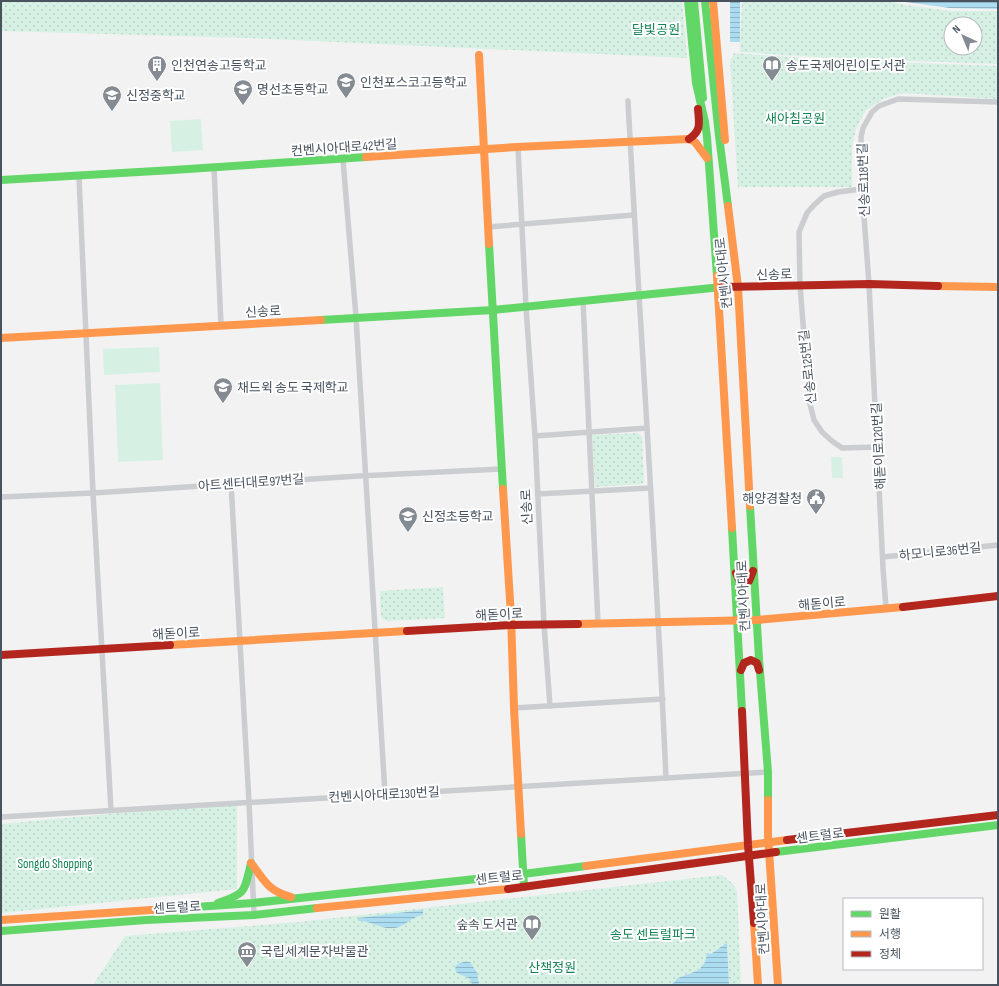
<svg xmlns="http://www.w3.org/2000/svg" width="999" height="986" font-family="'Sofia Sans Condensed','Noto Sans KR',sans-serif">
  <defs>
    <pattern id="park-dots" width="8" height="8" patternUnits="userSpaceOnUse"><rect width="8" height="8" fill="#d6f1e3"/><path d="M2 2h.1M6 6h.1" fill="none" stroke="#b9d1c5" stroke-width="1.8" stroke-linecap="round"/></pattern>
    <pattern id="water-rules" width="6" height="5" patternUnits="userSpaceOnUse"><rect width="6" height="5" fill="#abdcf0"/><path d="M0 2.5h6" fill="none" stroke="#8db5c6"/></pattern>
  </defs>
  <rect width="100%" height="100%" fill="#f2f2f2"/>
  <g fill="#d6f1e3">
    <polygon points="201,119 203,150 172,152 170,121"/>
    <polygon points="159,347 160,372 104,375 103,349"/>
    <polygon points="160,383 163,460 118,462 115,385"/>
    <polygon points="831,457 842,457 843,478 832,478"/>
  </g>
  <g fill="url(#park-dots)" fill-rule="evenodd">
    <polygon points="1,1 682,1 687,58 247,38 1,31"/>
    <path d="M742 1H888L905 5 951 11H998V64L831 58 740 52ZM951 24H975V48H951Z"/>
    <polygon points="734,53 830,60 998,66 998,99 903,93 883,99 865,111 856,129 852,146 852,187 738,187 730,61"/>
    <polygon points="638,433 642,437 644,481 642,484 595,487 592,435"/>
    <polygon points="443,587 445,618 387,621 383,619 381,616 380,591"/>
    <polygon points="237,802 237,889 1,913 1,824"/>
    <polygon points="722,875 732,883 737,891 741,985 729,985 727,943 722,945 711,954 707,953 705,962 699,970 678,978 671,985 93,985 125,936 298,922"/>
  </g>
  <g fill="url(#water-rules)">
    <rect x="730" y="1" width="10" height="41"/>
    <polygon points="898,1 998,1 998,9 950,8"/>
    <path d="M423 910V915C412 916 406 926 395 928 381 930 371 920 358 921V918Z"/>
    <polygon points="726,943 727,944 729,985 671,985 678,978 699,970 705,962 707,953 711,954"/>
    <path d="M465 962H470L477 973 479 985H472C471 975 462 977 456 972L455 969C456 964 461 962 465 962Z"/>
  </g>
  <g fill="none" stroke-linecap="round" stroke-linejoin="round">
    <g stroke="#cbcdd0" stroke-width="5.5">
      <path d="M628 101C640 327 656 552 666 778"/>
      <polyline points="518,148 526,307 535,436 544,624 550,706"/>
      <polyline points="343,160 356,317 385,794"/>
      <polyline points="214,168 221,325"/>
      <polyline points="79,177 93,493 111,810"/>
      <polyline points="862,189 838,192 824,196 814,205 807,213 799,232 800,285 809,400 814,420 822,432 832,441 842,448 878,447"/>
      <polyline points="488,227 634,215"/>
      <polyline points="583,301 598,623"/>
      <polyline points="535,436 647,428"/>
      <polyline points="231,483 249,802 254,915"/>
      <polyline points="538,494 650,488"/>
      <polyline points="1,497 93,493 359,476 501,469"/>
      <polyline points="883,557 998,545"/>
      <polyline points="886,608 883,568 869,284 862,189 861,137 863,128 872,112 879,106 898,99 998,102"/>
      <polyline points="514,708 663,699"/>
      <polyline points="1,817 768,772"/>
    </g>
    <g stroke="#63d668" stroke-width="8">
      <polyline points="688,1 696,83 705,122 707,137 717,276"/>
      <polyline points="694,1 703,98"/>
      <polyline points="705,1 719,136 728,206"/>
      <polyline points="1,180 173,170 366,157"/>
      <polyline points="489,244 503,489"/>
      <polyline points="321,320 493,310 722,287"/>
      <polyline points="750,506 759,659 768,772 768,800"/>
      <polyline points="732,528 742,711"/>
      <polyline points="521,834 524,887"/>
      <polyline points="776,852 998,825"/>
      <path d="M218 903C247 893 244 892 251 863"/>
      <polyline points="196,907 253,903 523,874 586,866"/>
      <polyline points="1,931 146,920 254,915 317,908"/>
    </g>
    <g stroke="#ff974d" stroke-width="8">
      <polyline points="713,1 725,140"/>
      <polyline points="479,55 489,244"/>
      <polyline points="366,157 517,147 689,139 695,142 707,158"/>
      <polyline points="728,206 738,287 750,506"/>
      <polyline points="717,276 732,528"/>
      <polyline points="938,286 998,287"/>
      <polyline points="1,338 321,320"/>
      <polyline points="503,489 511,616 514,708 521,834"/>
      <polyline points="578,624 757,620 903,607"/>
      <polyline points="170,645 407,631"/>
      <polyline points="768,800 768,836 778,985"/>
      <path d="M251 863C265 881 267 890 291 897"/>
      <polyline points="586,866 787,840"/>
      <polyline points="317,908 508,889"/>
      <polyline points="1,920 196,907"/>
      <polyline points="754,923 758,985"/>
    </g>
    <g stroke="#b3261e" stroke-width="8">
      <path d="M689 139C702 130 699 123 698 109"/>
      <polyline points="722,287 869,284 938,286"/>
      <polyline points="736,573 740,582 745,583 749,581 753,571"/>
      <polyline points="903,607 998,596"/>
      <polyline points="407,631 511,625 578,624"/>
      <polyline points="1,655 170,645"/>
      <polyline points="741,670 744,663 751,660 757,663 759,670"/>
      <polyline points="742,711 748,845 754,923"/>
      <polyline points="787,840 998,815"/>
      <polyline points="508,889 776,852"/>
    </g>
  </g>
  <defs>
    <symbol id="building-pin" viewBox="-11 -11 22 30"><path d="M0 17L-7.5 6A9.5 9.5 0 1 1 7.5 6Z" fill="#848b92" stroke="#fff"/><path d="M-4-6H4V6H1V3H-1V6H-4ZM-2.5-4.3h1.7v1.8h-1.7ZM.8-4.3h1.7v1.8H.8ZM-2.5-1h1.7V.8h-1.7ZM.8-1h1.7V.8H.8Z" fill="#fff"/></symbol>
    <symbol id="library-pin" viewBox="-11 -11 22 30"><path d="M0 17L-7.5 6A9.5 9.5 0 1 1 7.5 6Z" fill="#848b92" stroke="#fff"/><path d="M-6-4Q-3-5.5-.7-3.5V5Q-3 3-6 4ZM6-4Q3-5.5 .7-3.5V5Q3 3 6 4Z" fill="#fff"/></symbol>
    <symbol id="school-pin" viewBox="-11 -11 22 30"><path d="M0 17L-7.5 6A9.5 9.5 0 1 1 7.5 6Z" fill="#848b92" stroke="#fff"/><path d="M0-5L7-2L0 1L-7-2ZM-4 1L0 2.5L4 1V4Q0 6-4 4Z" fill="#fff"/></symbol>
    <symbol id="civic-pin" viewBox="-11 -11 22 30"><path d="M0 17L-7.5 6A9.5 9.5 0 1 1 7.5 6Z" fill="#848b92" stroke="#fff"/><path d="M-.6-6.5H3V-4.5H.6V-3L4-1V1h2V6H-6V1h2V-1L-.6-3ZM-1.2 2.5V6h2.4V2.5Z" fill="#fff"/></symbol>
    <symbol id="museum-pin" viewBox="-11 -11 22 30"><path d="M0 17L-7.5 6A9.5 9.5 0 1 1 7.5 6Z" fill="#848b92" stroke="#fff"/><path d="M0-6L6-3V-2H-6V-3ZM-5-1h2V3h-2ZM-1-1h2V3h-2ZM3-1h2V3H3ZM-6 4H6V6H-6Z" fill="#fff"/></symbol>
  </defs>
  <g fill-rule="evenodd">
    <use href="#building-pin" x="146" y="54" width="22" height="30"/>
    <use href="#library-pin" x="761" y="54" width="22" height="30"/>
    <use href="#school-pin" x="335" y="71" width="22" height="30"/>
    <use href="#school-pin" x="232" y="78" width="22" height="30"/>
    <use href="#school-pin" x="101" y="84" width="22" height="30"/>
    <use href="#school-pin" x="212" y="376" width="22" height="30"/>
    <use href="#civic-pin" x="805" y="487" width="22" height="30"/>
    <use href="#school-pin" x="397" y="505" width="22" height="30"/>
    <use href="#library-pin" x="521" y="913" width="22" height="30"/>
    <use href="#museum-pin" x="236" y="940" width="22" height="30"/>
  </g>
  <g text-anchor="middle" stroke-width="4" stroke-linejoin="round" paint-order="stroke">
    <g font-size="13" fill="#158454" stroke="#fff">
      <text x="656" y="34">달빛공원</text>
      <text x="795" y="123">새아침공원</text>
      <text x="55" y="868">Songdo Shopping</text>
      <text x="653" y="939">송도 센트럴파크</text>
      <text x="552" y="972">산책정원</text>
    </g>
    <g font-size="13" fill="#48535f" stroke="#fff" text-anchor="start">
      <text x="171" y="70">인천연송고등학교</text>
      <text x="786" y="70">송도국제어린이도서관</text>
      <text x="360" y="87">인천포스코고등학교</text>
      <text x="257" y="94">명선초등학교</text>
      <text x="126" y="100">신정중학교</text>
      <text x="237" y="392">채드윅 송도 국제학교</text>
      <text x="802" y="503" text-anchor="end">해양경찰청</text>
      <text x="422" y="521">신정초등학교</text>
      <text x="518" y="929" text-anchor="end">숲속 도서관</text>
      <text x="261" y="956">국립세계문자박물관</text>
    </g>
    <g font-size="13" fill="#48535f" stroke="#fff">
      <text transform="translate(344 147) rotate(-4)" y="5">컨벤시아대로42번길</text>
      <text transform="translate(863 180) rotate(-92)" y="5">신송로118번길</text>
      <text transform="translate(723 273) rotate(-96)" y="5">컨벤시아대로</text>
      <text transform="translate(774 274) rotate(-2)" y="5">신송로</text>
      <text transform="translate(263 311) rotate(-3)" y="5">신송로</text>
      <text transform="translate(807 367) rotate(-96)" y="5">신송로125번길</text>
      <text transform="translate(878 446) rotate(-93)" y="5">해돋이로120번길</text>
      <text transform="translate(251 482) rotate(-4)" y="5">아트센터대로97번길</text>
      <text transform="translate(526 507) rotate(-93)" y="5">신송로</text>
      <text transform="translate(940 551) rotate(-6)" y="5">하모니로36번길</text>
      <text transform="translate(743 596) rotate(-93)" y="5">컨벤시아대로</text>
      <text transform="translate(822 603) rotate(-5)" y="5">해돋이로</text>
      <text transform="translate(499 614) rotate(-3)" y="5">해돋이로</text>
      <text transform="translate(176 633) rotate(-3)" y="5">해돋이로</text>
      <text transform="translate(384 794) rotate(-3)" y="5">컨벤시아대로130번길</text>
      <text transform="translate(820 835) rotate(-7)" y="5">센트럴로</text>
      <text transform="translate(499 877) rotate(-6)" y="5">센트럴로</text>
      <text transform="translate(177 907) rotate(-3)" y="5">센트럴로</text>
      <text transform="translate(762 919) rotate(-93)" y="5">컨벤시아대로</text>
    </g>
  </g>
  <rect width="999" height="986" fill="none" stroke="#48535f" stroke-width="4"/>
  <rect x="843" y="898" width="140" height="72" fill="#ffffff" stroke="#b6babf"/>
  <rect x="851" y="911" width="20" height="6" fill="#63d668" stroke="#b6babf"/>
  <text x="879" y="918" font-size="12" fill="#48535f">원활</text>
  <rect x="851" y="931" width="20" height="6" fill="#ff974d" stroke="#b6babf"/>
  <text x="879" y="938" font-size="12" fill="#48535f">서행</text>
  <rect x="851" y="951" width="20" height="6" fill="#b3261e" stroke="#b6babf"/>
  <text x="879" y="958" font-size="12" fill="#48535f">정체</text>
  <g transform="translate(963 36) rotate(316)"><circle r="19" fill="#ffffff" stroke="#b6babf"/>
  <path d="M0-3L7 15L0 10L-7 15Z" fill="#848b92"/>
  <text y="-6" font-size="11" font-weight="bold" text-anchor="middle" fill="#48535f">N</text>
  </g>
</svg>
